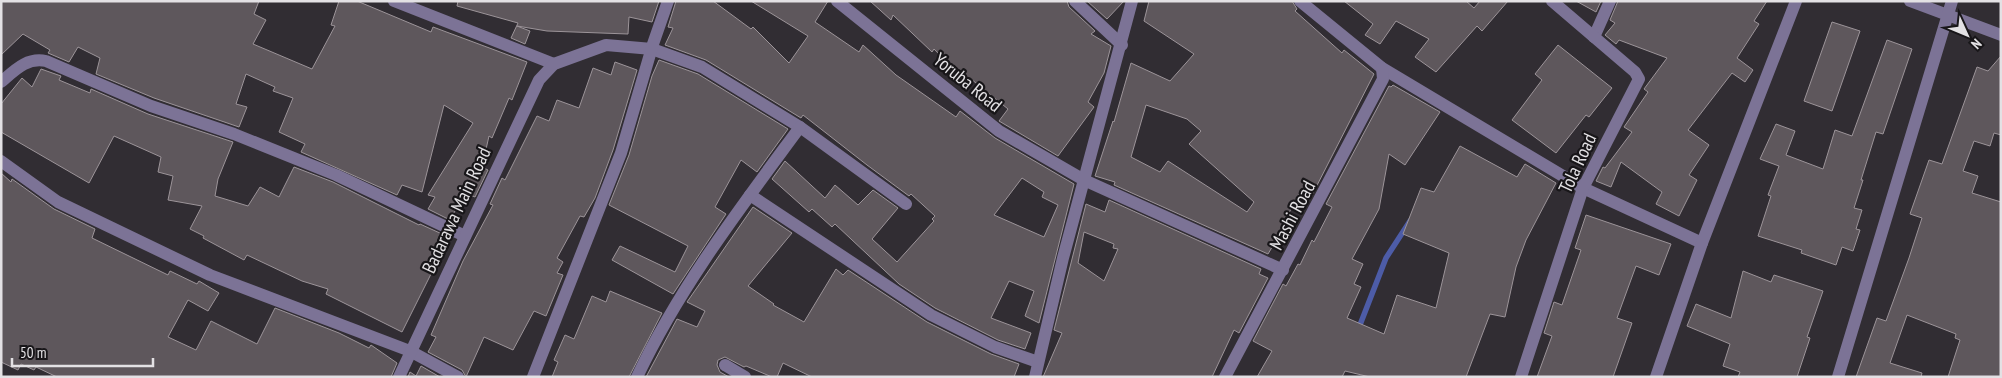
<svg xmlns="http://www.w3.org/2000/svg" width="2002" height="378" font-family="'PT Sans Narrow',sans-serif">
  <rect width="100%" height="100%" fill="#312d33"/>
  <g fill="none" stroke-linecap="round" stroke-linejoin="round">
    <polyline stroke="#4d5ca7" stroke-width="5.5" points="1358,330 1386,258 1410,221"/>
  </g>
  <g fill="#5e575c" stroke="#9c9499" fill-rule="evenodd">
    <polygon points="1,1 259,1 254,14 266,20 253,44 312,69 335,26 331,25 339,1 357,1 431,32 433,27 527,62 512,100 509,98 492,138 489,136 482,167 488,170 475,197 465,193 450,220 428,209 435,197 428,195 473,123 444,105 422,192 402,185 397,195 301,152 305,144 279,132 293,98 273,91 275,87 246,74 236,104 247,107 239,127 154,98 96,74 100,58 78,47 69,62 48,53 50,50 23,34 1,55"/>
    <polygon points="458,1 659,1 652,22 629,17 628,34 547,31 517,26 530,31 525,44 511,38 518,23 457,6"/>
    <path d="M676 1H713L751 29 753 27 789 63 808 36 751 1H828L815 22 859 52 863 45 896 75 956 117 960 111 995 138 1074 184 1039 323 1025 316 1034 291 1009 281 991 318 1031 333 1025 349 998 340 935 308 899 284 835 224 832 227 812 209 809 212 772 179 785 161 825 198 835 185 858 205 873 190 898 208 872 239 897 262 934 221 932 219 935 216 911 194 909 196 867 165 803 115 801 118 706 60 665 45 673 28 668 27ZM1022 178 1044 192 1042 197 1058 205 1044 237 994 215Z"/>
    <polygon points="870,1 1067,1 1069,7 1095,31 1091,34 1111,46 1104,73 1088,102 1094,107 1058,156 999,121 1008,109 971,79 967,83 934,49 932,52 893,15 891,20"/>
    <polygon points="1087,1 1124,1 1107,19"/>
    <path d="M1149 1H1292L1297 9 1295 11 1342 53 1344 50 1374 74 1311 197 1306 195 1304 198 1299 194 1282 226 1284 227 1268 254 1114 185 1115 182 1095 176 1113 121 1114 122 1131 63 1170 81 1194 54 1144 21ZM1146 105 1187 119 1201 131 1189 144 1254 202 1247 212 1168 161 1160 172 1131 157Z"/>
    <polygon points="1344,1 1466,1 1474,8 1480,1 1508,1 1482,31 1477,26 1436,72 1415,57 1429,39 1396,21 1380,44 1365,35 1373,24"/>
    <polygon points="1576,1 1601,1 1596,12"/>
    <polygon points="1618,1 1767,1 1754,21 1759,24 1737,58 1753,70 1745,82 1732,73 1688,130 1709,145 1689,175 1697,180 1679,216 1656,204 1662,192 1621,162 1611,187 1596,181 1603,167 1605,168 1632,132 1624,127 1648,92 1644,89 1667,58 1619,40 1616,44 1605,35 1615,23 1610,20"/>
    <polygon points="1832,22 1860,31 1832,111 1804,101"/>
    <polygon points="1887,40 1912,49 1883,134 1876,132 1861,180 1863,180 1854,208 1862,210 1856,229 1860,230 1853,251 1842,247 1836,265 1801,253 1802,250 1758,236 1771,196 1768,195 1779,166 1760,159 1776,124 1795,131 1786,155 1823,169 1835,130 1852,136"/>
    <polygon points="1558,45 1612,88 1589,117 1586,115 1556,153 1512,120 1542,80 1535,74"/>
    <polygon points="2001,56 2001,135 1994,133 1990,146 1974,141 1963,171 1978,176 1972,193 2001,202 2001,377 1948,377 1960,340 1955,338 1956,334 1907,315 1890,363 1922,373 1921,377 1856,377 1877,318 1886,321 1909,258 1922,218 1910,214 1929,160 1942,164 1977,67 1988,71"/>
    <polygon points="659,60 698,74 788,129 757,172 741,160 715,207 726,214 673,294 612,260 620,246 675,272 688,246 609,205 629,155 652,76"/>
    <polygon points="615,62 637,70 613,150 595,198 584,217 580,216 557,258 563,262 557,273 563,275 546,316 534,311 513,350 484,337 466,377 462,370 428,352 436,337 431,335 463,261 493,205 490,204 502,178 505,180 537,116 549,121 557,100 579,108 593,68 611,75"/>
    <polygon points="41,69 61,76 59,80 90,93 91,89 148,114 233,142 218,179 215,196 248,206 260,187 279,197 294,167 333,182 419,225 420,224 442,234 441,236 448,240 402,332 326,294 328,289 302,281 247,255 244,260 203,238 204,236 190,229 202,206 168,200 173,176 158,172 161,157 114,136 89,183 1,132 1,104 22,78 32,87"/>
    <polygon points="1393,85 1440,112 1405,165 1389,154 1379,209 1352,259 1363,264 1354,284 1361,287 1347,318 1384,334 1397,295 1436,308 1449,253 1403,234 1421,188 1434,192 1460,146 1517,177 1525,164 1556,183 1526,240 1516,267 1505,317 1490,314 1466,377 1370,377 1345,371 1342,377 1257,377 1272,351 1253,341 1283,284 1286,286 1298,264 1300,265 1312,240 1314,242 1332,207 1326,204 1389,86 1391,87"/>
    <polygon points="1,173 11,182 12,179 54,209 95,229 92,238 168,275 170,271 197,284 199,281 219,293 208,311 188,300 168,337 196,350 211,321 257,344 275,308 339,333 369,348 371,345 397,363 391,377 57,377 36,367 34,370 21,364 18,370 1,362"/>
    <path d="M1109 200 1261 269 1259 274 1268 278 1239 333 1234 330 1212 377H1043L1062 333 1054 330 1086 204 1105 212ZM1084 232 1114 244 1113 248 1118 249 1104 281 1078 263Z"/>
    <polygon points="753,207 792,233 748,286 774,304 773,305 804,322 836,269 843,275 848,270 927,322 991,354 1019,364 1014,377 812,377 783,363 777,377 772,377 746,366 744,367 725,357 718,360 717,365 720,372 729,377 646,377 677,319 697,327 705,311 687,302"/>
    <polygon points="1586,215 1671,244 1659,275 1636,266 1617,318 1632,323 1613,377 1537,377 1552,336 1544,333 1554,302 1562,305 1581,250 1575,248"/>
    <polygon points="1743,271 1771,282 1774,275 1823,291 1807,337 1810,338 1797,377 1738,377 1740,372 1723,366 1730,344 1687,326 1696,304 1731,318"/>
    <polygon points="610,291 662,313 629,377 552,377 558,362 554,360 565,335 574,339 592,296 606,302"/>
    <polygon points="421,366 440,377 408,377 410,372 416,376"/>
  </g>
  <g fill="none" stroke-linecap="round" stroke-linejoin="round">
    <g stroke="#7c7396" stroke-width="12">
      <polyline points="394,1 554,64"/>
      <polyline points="837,1 999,131 1084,180 1283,270"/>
      <polyline points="1075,1 1122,45"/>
      <polyline points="1300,1 1382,68 1583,188 1702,243"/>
      <polyline points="1910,1 2001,35"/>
      <polyline points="1594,37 1610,1"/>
      <path d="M1 82C15 70 27 57 46 61L151 106 234 134 336 175 465 236"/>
      <polyline points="1,161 58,202 210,275 410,351 458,377"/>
      <polyline points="750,195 931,315 995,347 1038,362"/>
      <polyline points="725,365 745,377"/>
      <polyline points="399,377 539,80 554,64 606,45 652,49 702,67 800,127 906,204"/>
      <polyline points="533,377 621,153 653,44 668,1"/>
      <path d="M637 377C680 286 741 207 800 127"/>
      <polyline points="1035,377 1063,258 1132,1"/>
      <polyline points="1225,377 1383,79 1382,68"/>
      <polyline points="1521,377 1583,188 1639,79 1635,72 1552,1"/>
      <polyline points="1656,377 1702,243 1796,1"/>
      <polyline points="1838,377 1952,1"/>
    </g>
  </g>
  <g text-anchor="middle" stroke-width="4.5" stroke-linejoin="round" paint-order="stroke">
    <g font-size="19" fill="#e3e1e4" stroke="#181619">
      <text transform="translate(968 82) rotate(39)" y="7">Yoruba Road</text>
      <text transform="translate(1577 163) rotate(-65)" y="7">Tola Road</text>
      <text transform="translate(456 210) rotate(-65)" y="7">Badarawa Main Road</text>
      <text transform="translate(1292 215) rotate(-62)" y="7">Mashi Road</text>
    </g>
  </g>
  <rect width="2002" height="378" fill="none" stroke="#e3e1e4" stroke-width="5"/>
  <g transform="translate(1967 35) rotate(134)" stroke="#181619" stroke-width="4" paint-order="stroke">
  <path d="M0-4L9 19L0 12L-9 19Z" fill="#e3e1e4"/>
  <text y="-8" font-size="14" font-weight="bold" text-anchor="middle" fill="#e3e1e4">N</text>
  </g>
  <path d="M12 358v8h141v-8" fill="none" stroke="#e3e1e4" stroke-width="2.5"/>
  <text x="20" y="358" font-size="15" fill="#e3e1e4" stroke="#181619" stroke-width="4" paint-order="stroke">50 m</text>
</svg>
